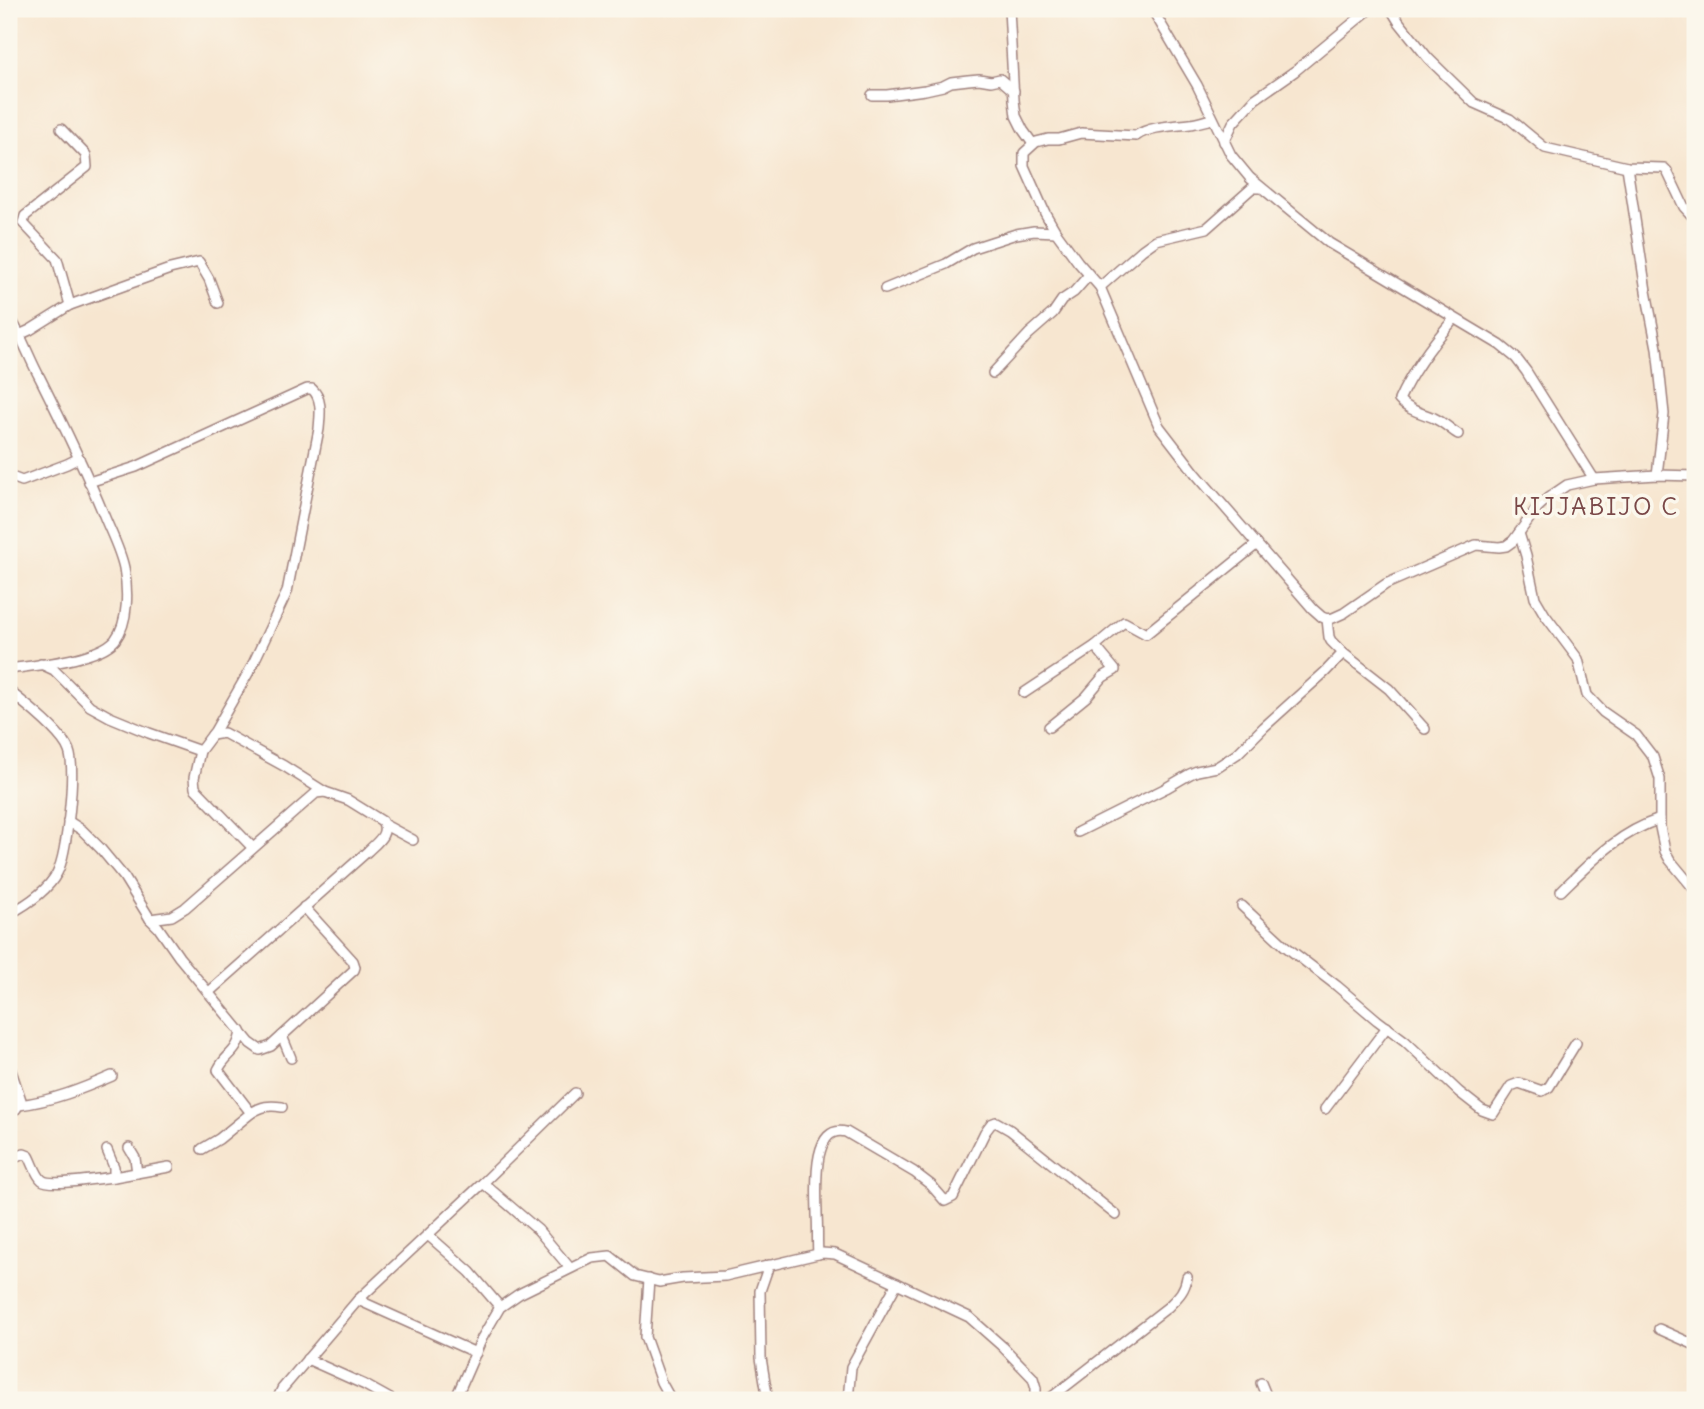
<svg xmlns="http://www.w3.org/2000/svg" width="1704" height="1409" font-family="Delius,sans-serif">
  <rect width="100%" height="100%" fill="#fbf7ec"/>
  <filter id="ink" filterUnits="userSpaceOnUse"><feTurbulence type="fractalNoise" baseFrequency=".0143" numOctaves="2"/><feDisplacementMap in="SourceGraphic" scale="14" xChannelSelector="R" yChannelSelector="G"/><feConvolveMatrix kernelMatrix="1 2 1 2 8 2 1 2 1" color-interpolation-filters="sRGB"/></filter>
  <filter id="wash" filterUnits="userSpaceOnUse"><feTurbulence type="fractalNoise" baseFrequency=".00686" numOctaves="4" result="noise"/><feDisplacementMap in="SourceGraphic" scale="28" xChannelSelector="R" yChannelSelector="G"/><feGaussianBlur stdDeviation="1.57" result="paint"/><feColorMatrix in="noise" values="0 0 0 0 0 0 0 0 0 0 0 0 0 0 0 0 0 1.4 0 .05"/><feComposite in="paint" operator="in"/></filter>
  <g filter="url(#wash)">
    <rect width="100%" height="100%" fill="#f7e6d0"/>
  </g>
  <g filter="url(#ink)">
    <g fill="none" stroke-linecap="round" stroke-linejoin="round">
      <defs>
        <g id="minor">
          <polyline points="1009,9 1014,100 1016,116 1023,130 1033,144"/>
          <polyline points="1152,9 1197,85 1231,155 1250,178 1329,243 1500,345 1516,358 1526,371 1594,479 1657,475 1695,476"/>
          <polyline points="1391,9 1399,22 1428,58 1474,103 1510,119 1545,148 1627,167 1664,168 1667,171 1684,207 1695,219"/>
          <polyline points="872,95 887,95 925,90 943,86 951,82 968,80 979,79 991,81 1000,79 1014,91"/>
          <path d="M1213 119C1206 120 1198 123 1190 124 1173 126 1150 126 1136 136L1081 133 1059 139H1048L1036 142 1024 153V166L1045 213 1056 232 1078 262 1100 287 1159 426 1196 474 1313 609 1322 617 1327 619 1333 618 1344 613 1386 584 1476 545 1499 547 1506 546 1513 541 1537 508 1548 498 1567 485 1594 479"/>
          <polyline points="61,129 86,155 87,167 25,216 23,223 57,259 70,305"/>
          <polyline points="1224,142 1233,123 1255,99 1295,71 1370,9"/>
          <polyline points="1627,167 1646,291 1657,348 1664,414 1657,475"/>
          <polyline points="1100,287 1142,250 1156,240 1207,228 1252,188 1260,188"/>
          <polyline points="885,289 946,264 973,248 1016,234 1034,231 1056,232"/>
          <path d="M9 316C22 336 29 358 40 378 62 422 84 467 103 513 110 531 120 549 124 568 128 589 129 622 115 640 97 660 36 665 9 669"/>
          <path d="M1454 319C1433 343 1412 371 1399 400 1408 410 1422 413 1434 418 1443 422 1450 429 1458 434"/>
          <polyline points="19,335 30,330 70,305 170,269 199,262 209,279 218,303"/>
          <polyline points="993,373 1029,334 1053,313 1062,300 1074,292 1089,275"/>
          <polyline points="9,476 22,481 67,464 79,458"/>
          <path d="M89 482 136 467 307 389H312C323 399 320 415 319 429L287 592 251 668 215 731 200 751 194 778 195 788 253 848"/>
          <polyline points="1519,533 1526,556 1535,598 1545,615 1578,659 1587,695 1603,712 1636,735 1653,757 1660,779 1660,827 1665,851 1670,860 1695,890"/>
          <polyline points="1327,619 1329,637 1331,641 1343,653 1389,689 1425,729"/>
          <polyline points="41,664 54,670 90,706 110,717 149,733 200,751"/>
          <path d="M9 691C24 703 63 733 69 751 76 770 67 854 57 873 48 890 26 905 9 914"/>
          <polyline points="1024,693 1095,646"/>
          <polyline points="1049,727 1086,697 1103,677 1115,670 1095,646 1124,622 1146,634 1257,544"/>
          <polyline points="68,821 82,830 100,848 124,877 150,919 158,927 179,957 250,1043 260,1050 271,1046 354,970 355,967 353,961 304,907"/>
          <polyline points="385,825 413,840"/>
          <polyline points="1078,832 1166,788 1190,774 1197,771 1217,767 1237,754 1264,727 1325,672 1343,653"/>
          <path d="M1561 891C1592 861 1618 833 1660 819"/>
          <polyline points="1242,906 1285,946 1337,986 1377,1020 1405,1041 1459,1092 1482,1110 1493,1114 1511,1086 1519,1083 1542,1091 1549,1087 1576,1043"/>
          <polyline points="150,919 172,916 185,908 316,793 325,792"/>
          <path d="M209 992 368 851C376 843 390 834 382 821L348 800 325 792 284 766 224 733 212 735"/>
          <polyline points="282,1036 291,1058"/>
          <polyline points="9,1065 21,1100 16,1109 9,1111"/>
          <path d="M19 1105C52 1101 82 1089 112 1076"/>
          <polyline points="1325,1109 1387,1027"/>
          <path d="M251 1113C262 1106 269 1105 282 1107"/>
          <polyline points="129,1148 135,1158 137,1173"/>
          <path d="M202 1149 219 1139 251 1113 218 1070C226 1053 238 1054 241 1031"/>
          <path d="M9 1160 24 1154 29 1156C33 1163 36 1175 42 1180 50 1187 101 1178 114 1177V1167L107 1150"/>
          <polyline points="114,1177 169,1167"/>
          <polyline points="483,1183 538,1230 570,1268"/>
          <polyline points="428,1235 470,1272 500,1307"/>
          <path d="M818 1254C817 1241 818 1228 817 1215 817 1194 810 1123 846 1132L914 1172 931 1185 945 1201 953 1197 985 1132 991 1124 996 1122 1010 1130 1116 1215"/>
          <polyline points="649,1279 645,1337 661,1382 671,1400"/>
          <polyline points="358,1300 476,1353"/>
          <polyline points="1659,1329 1695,1345"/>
          <polyline points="307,1359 365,1385 392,1400"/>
          <polyline points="1261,1383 1268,1400"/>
          <polyline points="277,1400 282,1389 358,1300 482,1184 575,1093"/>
          <polyline points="455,1400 482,1338 500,1307 519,1294 592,1258 610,1256 635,1276 659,1282 683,1278 725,1276 822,1253 835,1254 969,1317 1003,1347 1033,1378 1036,1388 1036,1400"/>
          <polyline points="768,1400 761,1358 760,1291 769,1265"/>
          <polyline points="848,1400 851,1367 897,1283"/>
          <path d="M1048 1400 1168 1307C1178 1297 1185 1291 1187 1277"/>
        </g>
      </defs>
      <use href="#minor" stroke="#a0827e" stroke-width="12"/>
      <use href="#minor" stroke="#fff" stroke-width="9"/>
    </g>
  </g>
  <g text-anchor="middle" stroke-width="7" stroke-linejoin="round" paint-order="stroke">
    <g font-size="24" letter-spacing="2" fill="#7a4848" stroke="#fbf7ec">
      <text x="1596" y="515">KIJJABIJO C</text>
    </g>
  </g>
  <rect width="1704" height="1409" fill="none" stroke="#fbf7ec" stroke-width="35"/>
</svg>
